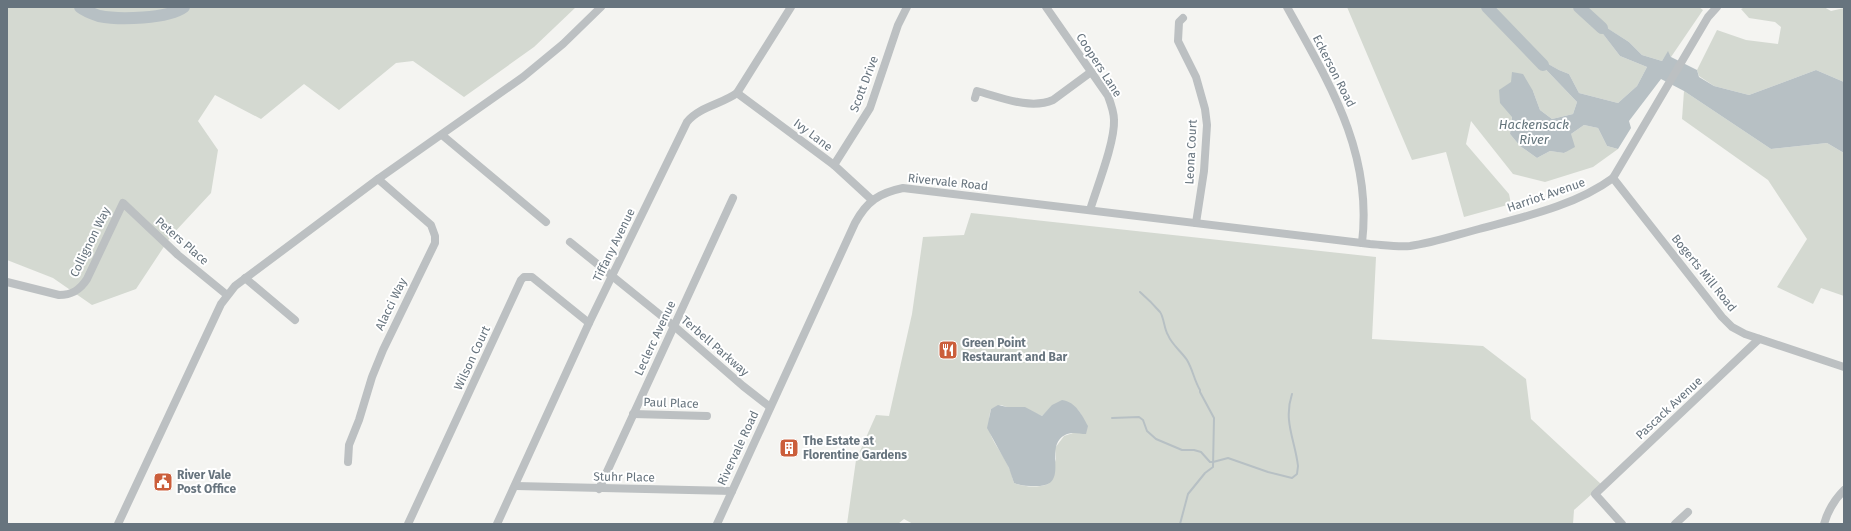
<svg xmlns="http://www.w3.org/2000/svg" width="1851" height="531" font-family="'Fira Sans',sans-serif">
  <rect width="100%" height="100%" fill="#f4f4f1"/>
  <g fill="#d4d9d1" fill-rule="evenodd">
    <polygon points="7,7 576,7 534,47 464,97 413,61 396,63 339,110 304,84 261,119 215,95 198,121 218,150 211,193 171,236 136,289 92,305 53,278 7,260"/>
    <polygon points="1347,7 1699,7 1703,10 1671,57 1668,52 1662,61 1642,55 1629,42 1591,18 1620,56 1647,67 1637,86 1618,103 1579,93 1569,74 1559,70 1533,56 1577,102 1573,114 1552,119 1540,110 1533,91 1512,116 1510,134 1520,146 1537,158 1550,151 1565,153 1571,134 1584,125 1598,128 1607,146 1618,149 1593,167 1545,182 1513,174 1471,121 1466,144 1509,194 1511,204 1464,217 1446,152 1412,160"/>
    <polygon points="1745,7 1824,7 1831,11 1844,8 1844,82 1816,70 1749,95 1714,86 1699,76 1697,70 1717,30 1746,40 1778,44 1781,27 1775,22 1749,18 1741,9"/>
    <polygon points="1684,91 1771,149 1827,143 1844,153 1844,296 1821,288 1813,304 1777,287 1807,239 1768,180 1682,119"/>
    <path d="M971 213 1376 257 1372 339 1483 346 1526 379 1531 419 1602 485 1574 510 1573 524H913L904 519 898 524H847L856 460 876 415 889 416 912 314 923 237 964 235ZM1001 405 1007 407H1022L1042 416 1048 410 1072 405C1085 415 1083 418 1082 433L1076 432 1064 436 1055 448 1056 459 1048 484C1037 488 1025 487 1014 483 1012 478 1012 473 1009 468 999 444 983 437 991 409Z"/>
  </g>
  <g fill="#b7c0c4">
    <polygon points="1590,17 1629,42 1642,55 1662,61 1668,51 1671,57 1697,70 1699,77 1714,86 1749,95 1816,70 1844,82 1844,153 1827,143 1771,149 1684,91 1661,79 1629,121 1631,128 1618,149 1607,146 1598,128 1584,125 1571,134 1575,147 1564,153 1550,151 1537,158 1520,146 1510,134 1512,117 1500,103 1499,90 1511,82 1512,72 1523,74 1533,91 1540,110 1552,119 1573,114 1577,102 1532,55 1559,70 1569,74 1579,93 1618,103 1637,86 1647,67 1620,56"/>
    <path d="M1062 400C1076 402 1082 415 1088 426L1086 434C1079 434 1072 431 1065 435 1042 447 1072 487 1036 486 1028 486 1021 486 1014 483L1009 468 987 428 991 409 998 405 1007 407H1025L1042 416 1052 405Z"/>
  </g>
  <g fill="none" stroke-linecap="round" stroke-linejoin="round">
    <g stroke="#b7c0c4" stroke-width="2">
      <path d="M1140 292C1148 299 1154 305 1160 312 1164 317 1164 329 1168 335 1172 345 1181 351 1187 360 1193 370 1194 380 1200 390V392L1214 418 1213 467 1205 473 1188 494 1180 524"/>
      <path d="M1112 418 1139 417 1143 420 1147 431 1156 439 1182 450H1194L1201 452 1210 462H1213L1228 458 1268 472 1292 478 1297 474 1298 466C1295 440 1283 421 1292 394"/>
    </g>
    <g stroke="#b7c0c4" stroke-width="12">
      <path d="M80 7C85 11 93 14 99 16 119 20 168 19 184 7"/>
      <polyline points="1487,7 1543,65"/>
      <polyline points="1579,7 1602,28"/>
    </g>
    <g stroke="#bcc0c2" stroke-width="8">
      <path d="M1046 7 1108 96C1111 104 1114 112 1114 120 1115 142 1097 187 1090 210"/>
      <path d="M1287 7C1329 83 1373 152 1362 243"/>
      <polyline points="1183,18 1179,22 1178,41 1196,77 1205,109 1207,125 1204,171 1196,223"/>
      <polyline points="737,93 834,165 872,200"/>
      <path d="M975 98 977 91C1000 97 1030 110 1053 100L1091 72"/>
      <polyline points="442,135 546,222"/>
      <polyline points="834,165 870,108 898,25 907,7"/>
      <polyline points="1613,178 1722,317 1732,327 1745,334 1844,367"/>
      <polyline points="570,242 674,326 743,386 770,407"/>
      <polyline points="245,278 295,320"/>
      <path d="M7 282 59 295C72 295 80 290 87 279L123 203 178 255 227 295"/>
      <polyline points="633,414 707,416"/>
      <polyline points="348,462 349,445 359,420 372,377 383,350 435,243 435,236 431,225 378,179"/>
      <polyline points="516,486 732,491"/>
      <polyline points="599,489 733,198"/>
      <polyline points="118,524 221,304 235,286 378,179 523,77 563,44 601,7"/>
      <polyline points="408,524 521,280 524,277 532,277 589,323"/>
      <path d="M497 524 589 323 687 122C699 107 722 104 737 93L791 7"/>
      <path d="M717 524 855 223C867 201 879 193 903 188L1370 244C1384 245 1397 247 1410 246 1433 243 1456 235 1479 229 1523 217 1575 206 1613 178L1708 17 1717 7"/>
      <polyline points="1622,524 1595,494 1759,339"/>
      <polyline points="1675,524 1688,512"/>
      <path d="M1824 524C1828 510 1834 500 1844 490"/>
    </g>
  </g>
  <defs>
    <symbol id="restaurant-square" viewBox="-11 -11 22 22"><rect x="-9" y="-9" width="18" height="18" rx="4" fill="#cb5e3b" stroke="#fff"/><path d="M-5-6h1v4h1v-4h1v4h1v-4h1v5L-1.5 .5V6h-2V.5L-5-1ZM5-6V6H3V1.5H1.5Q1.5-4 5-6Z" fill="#fff"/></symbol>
    <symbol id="building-square" viewBox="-11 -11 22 22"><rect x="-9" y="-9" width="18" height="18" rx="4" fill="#cb5e3b" stroke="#fff"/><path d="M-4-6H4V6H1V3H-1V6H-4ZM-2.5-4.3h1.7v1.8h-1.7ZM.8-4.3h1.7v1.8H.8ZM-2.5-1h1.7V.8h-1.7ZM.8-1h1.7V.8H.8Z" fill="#fff"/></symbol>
    <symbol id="civic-square" viewBox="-11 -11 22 22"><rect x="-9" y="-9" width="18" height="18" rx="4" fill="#cb5e3b" stroke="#fff"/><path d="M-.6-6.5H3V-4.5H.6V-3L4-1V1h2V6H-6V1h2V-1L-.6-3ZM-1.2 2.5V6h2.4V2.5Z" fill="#fff"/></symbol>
  </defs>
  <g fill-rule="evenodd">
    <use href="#restaurant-square" x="937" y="339" width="22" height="22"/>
    <use href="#building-square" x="778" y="437" width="22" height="22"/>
    <use href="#civic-square" x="152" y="471" width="22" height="22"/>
  </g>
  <g text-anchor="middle" stroke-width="4" stroke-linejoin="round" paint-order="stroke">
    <g font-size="12" fill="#67747e" stroke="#fff">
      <text transform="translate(1099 65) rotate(57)" y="4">Coopers Lane</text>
      <text transform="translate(1334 71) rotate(63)" y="4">Eckerson Road</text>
      <text transform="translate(864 84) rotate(-69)" y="4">Scott Drive</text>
      <text transform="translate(813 135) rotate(37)" y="4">Ivy Lane</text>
      <text transform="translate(1191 152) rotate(-87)" y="4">Leona Court</text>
      <text transform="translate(948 182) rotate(6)" y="4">Rivervale Road</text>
      <text transform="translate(1546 195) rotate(-19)" y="4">Harriot Avenue</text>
      <text transform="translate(182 241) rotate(41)" y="4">Peters Place</text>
      <text transform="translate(90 242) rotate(-64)" y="4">Collignon Way</text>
      <text transform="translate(614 245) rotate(-64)" y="4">Tiffany Avenue</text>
      <text transform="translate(1704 273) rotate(51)" y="4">Bogerts Mill Road</text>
      <text transform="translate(391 304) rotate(-64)" y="4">Alacci Way</text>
      <text transform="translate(655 338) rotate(-65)" y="4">Leclerc Avenue</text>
      <text transform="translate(715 346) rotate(41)" y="4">Terbell Parkway</text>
      <text transform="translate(472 358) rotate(-65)" y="4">Wilson Court</text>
      <text transform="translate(671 403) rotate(2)" y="4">Paul Place</text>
      <text transform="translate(1669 408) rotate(-43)" y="4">Pascack Avenue</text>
      <text transform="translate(738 448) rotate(-65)" y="4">Rivervale Road</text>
      <text transform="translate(624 477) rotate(1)" y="4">Stuhr Place</text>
    </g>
    <g font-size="12" font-weight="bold" fill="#67747e" stroke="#fff" text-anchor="start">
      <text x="962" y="347">Green Point<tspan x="962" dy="14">Restaurant and Bar</tspan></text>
      <text x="803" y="445">The Estate at<tspan x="803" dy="14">Florentine Gardens</tspan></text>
      <text x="177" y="479">River Vale<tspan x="177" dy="14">Post Office</tspan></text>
    </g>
    <g font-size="13" font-style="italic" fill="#63747b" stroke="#fff">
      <text x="1534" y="129">Hackensack<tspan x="1534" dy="15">River</tspan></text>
    </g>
  </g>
  <rect width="1851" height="531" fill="none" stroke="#67747e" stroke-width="16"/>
</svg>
